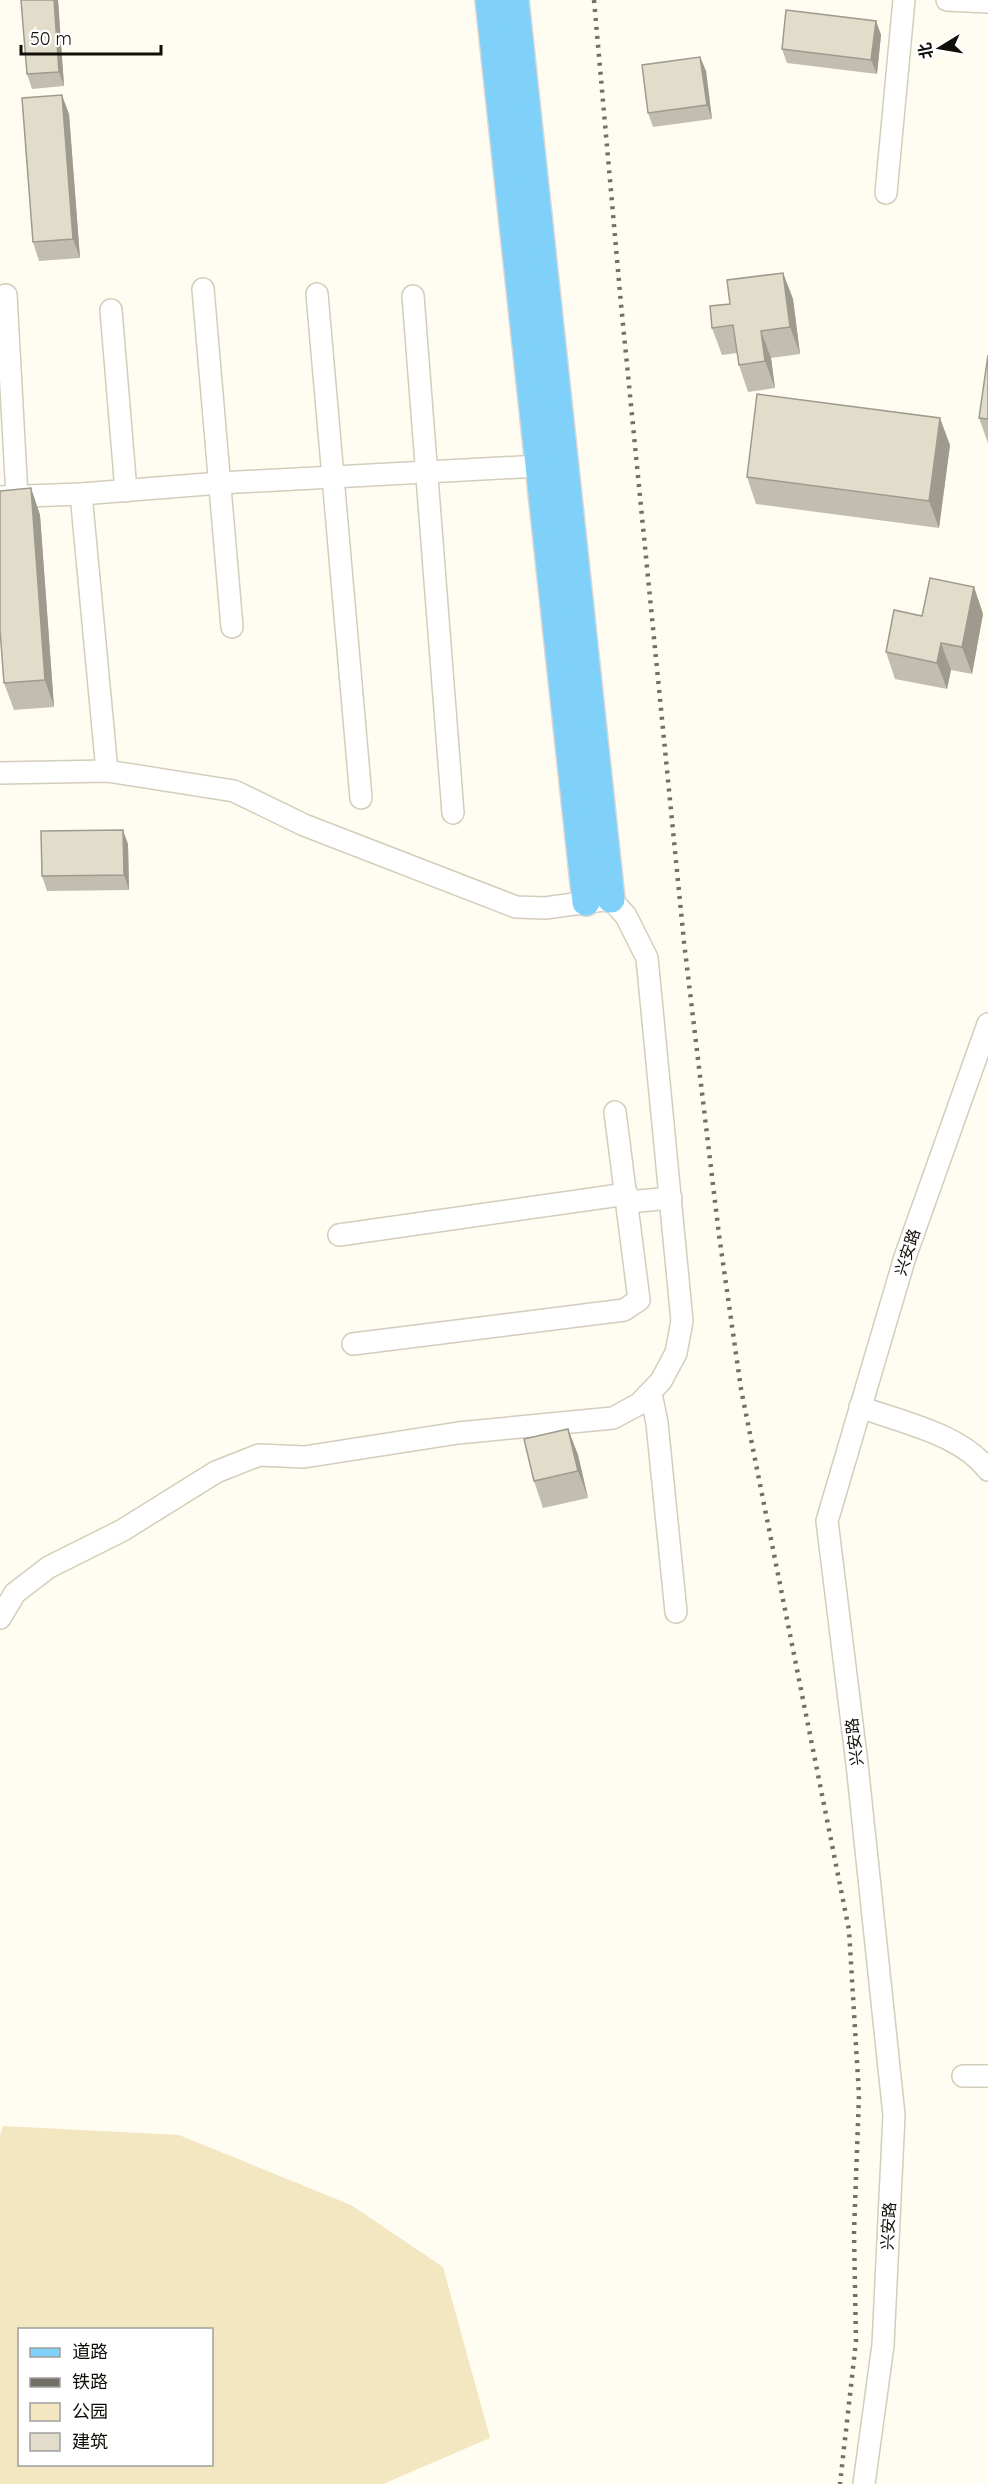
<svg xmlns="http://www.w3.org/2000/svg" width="988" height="2484" font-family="Quicksand,'Noto Sans SC',sans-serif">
  <rect width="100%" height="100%" fill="#fffcf1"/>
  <path fill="#f3e7c2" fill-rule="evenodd" d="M3 2126 179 2135 351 2205 443 2267 490 2438 383 2484H0V2135ZM20 2330H212V2464H20Z"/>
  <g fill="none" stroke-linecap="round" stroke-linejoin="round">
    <defs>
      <g id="minor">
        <polyline points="947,0 988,2"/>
        <polyline points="886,193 904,0"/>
        <polyline points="203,289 232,627"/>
        <polyline points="317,294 361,798"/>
        <polyline points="6,295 17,497"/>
        <polyline points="413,296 453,813"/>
        <polyline points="111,310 126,491"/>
        <polyline points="81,494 107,771"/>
        <polyline points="0,497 81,494 220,483 539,466"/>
        <polyline points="0,773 107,771 234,791 304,825 516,907 545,908 611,899 626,916 647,958 682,1321 676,1353 661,1381 639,1404 613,1418 458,1433 304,1457 259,1455 216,1472 123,1530 49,1567 15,1593 0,1618"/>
        <polyline points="628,1202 671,1198"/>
        <polyline points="339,1235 627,1194"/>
        <polyline points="353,1344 624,1310 639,1300 615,1112"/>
        <polyline points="651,1394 657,1423 676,1612"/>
        <path d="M860 1407C901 1422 961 1434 988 1470"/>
        <polyline points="963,2076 988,2076"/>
        <polyline points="864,2484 883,2345 894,2115 857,1764 827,1521 905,1257 988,1024"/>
      </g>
      <g id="major">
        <polyline points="489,0 586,902"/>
        <polyline points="515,0 611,899"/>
      </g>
    </defs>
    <use href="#minor" stroke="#d3cdbc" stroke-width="24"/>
    <use href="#major" stroke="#d9d8d7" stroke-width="30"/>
    <use href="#minor" stroke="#fff" stroke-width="21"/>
    <use href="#major" stroke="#7fd1f9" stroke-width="27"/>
    <polyline stroke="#726f67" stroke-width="4.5" stroke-dasharray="3 6" stroke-linecap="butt" points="594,0 621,304 684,942 719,1235 741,1389 849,1930 859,2095 854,2232 856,2341 840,2484"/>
  </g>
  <g fill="#c2bdaf">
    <polygon points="21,0 58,0 64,86 32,89 27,74"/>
    <polygon points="876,21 881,35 877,74 787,63 782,49"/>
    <polygon points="700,57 706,71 712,119 653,127 648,113"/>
    <polygon points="69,114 80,258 39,261 33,242"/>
    <polygon points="783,273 793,299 800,354 771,358 775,388 748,392 739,365 737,353 722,355 712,328 730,304"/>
    <polygon points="988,355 988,443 979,418"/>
    <polygon points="950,445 939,528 756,504 747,477"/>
    <polygon points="31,488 40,515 54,707 14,710 4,683"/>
    <polygon points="974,587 983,614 972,674 951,670 947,689 895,679 886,652 922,616"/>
    <polygon points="128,844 129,890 47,891 42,876"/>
    <polygon points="568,1429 578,1455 588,1498 543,1508 534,1481"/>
  </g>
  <g fill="#9e9a8e">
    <polygon points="54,0 58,0 64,86 59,72"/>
    <polygon points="876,21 881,35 877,74 871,60"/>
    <polygon points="700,57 706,71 712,119 707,105"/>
    <polygon points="62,95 69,114 80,258 73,239"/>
    <polygon points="783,273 793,299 800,354 790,327"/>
    <polygon points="761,331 771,358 775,388 765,361"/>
    <polygon points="940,418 950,445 939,528 929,501"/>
    <polygon points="31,488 40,515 54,707 45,680"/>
    <polygon points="974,587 983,614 972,674 962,647"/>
    <polygon points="941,643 951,670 947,689 937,663"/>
    <polygon points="123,830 128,844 129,890 124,875"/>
    <polygon points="568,1429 578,1455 588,1498 578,1471"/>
  </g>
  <g fill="#e2dccb" stroke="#9e9a8e" stroke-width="1.5">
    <polygon points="21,0 54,0 59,72 27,74"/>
    <polygon points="786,10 876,21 871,60 782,49"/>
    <polygon points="700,57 707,105 648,113 642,65"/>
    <polygon points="62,95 73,239 33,242 22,98"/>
    <polygon points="783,273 790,327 761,331 765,361 739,365 733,325 712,328 710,306 730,304 727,280"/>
    <polygon points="988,355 988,419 979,418"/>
    <polygon points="757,394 940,418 929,501 747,477"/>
    <polygon points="31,488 45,680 4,683 0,630 0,491"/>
    <polygon points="930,578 974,587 962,647 941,643 937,663 886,652 894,610 922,616"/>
    <polygon points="123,830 124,875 42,876 41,831"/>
    <polygon points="568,1429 578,1471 534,1481 524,1439"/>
  </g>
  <g text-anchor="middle" stroke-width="4.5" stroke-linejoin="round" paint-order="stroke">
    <g font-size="16" fill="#100e08" stroke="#fff">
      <text transform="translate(907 1252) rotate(-72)" y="6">兴安路</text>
      <text transform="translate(854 1742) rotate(-97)" y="6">兴安路</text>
      <text transform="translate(888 2226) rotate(-87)" y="6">兴安路</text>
    </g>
  </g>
  <rect x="18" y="2328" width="195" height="138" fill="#ffffff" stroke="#9f9f9c" stroke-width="1.5"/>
  <rect x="30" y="2348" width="30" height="9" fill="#7fd1f9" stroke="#9f9f9c" stroke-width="1.5"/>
  <text x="72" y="2358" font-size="18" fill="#100e08">道路</text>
  <rect x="30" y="2378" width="30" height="9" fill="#726f67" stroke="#9f9f9c" stroke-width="1.5"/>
  <text x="72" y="2388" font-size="18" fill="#100e08">铁路</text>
  <rect x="30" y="2403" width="30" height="18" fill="#f3e7c2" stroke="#9f9f9c" stroke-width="1.5"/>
  <text x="72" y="2418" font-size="18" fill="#100e08">公园</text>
  <rect x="30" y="2433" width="30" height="18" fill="#e2dccb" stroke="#9f9f9c" stroke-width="1.5"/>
  <text x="72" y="2448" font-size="18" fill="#100e08">建筑</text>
  <g transform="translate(940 48) rotate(259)" stroke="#ffffff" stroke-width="4.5" paint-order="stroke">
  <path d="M0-4.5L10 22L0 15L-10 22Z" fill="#100e08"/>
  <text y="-9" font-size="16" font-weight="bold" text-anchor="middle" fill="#100e08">北</text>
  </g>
  <path d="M21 45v9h140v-9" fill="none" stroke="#100e08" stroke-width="3"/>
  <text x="30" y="45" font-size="18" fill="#100e08" stroke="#ffffff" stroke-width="4.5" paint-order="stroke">50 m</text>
</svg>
